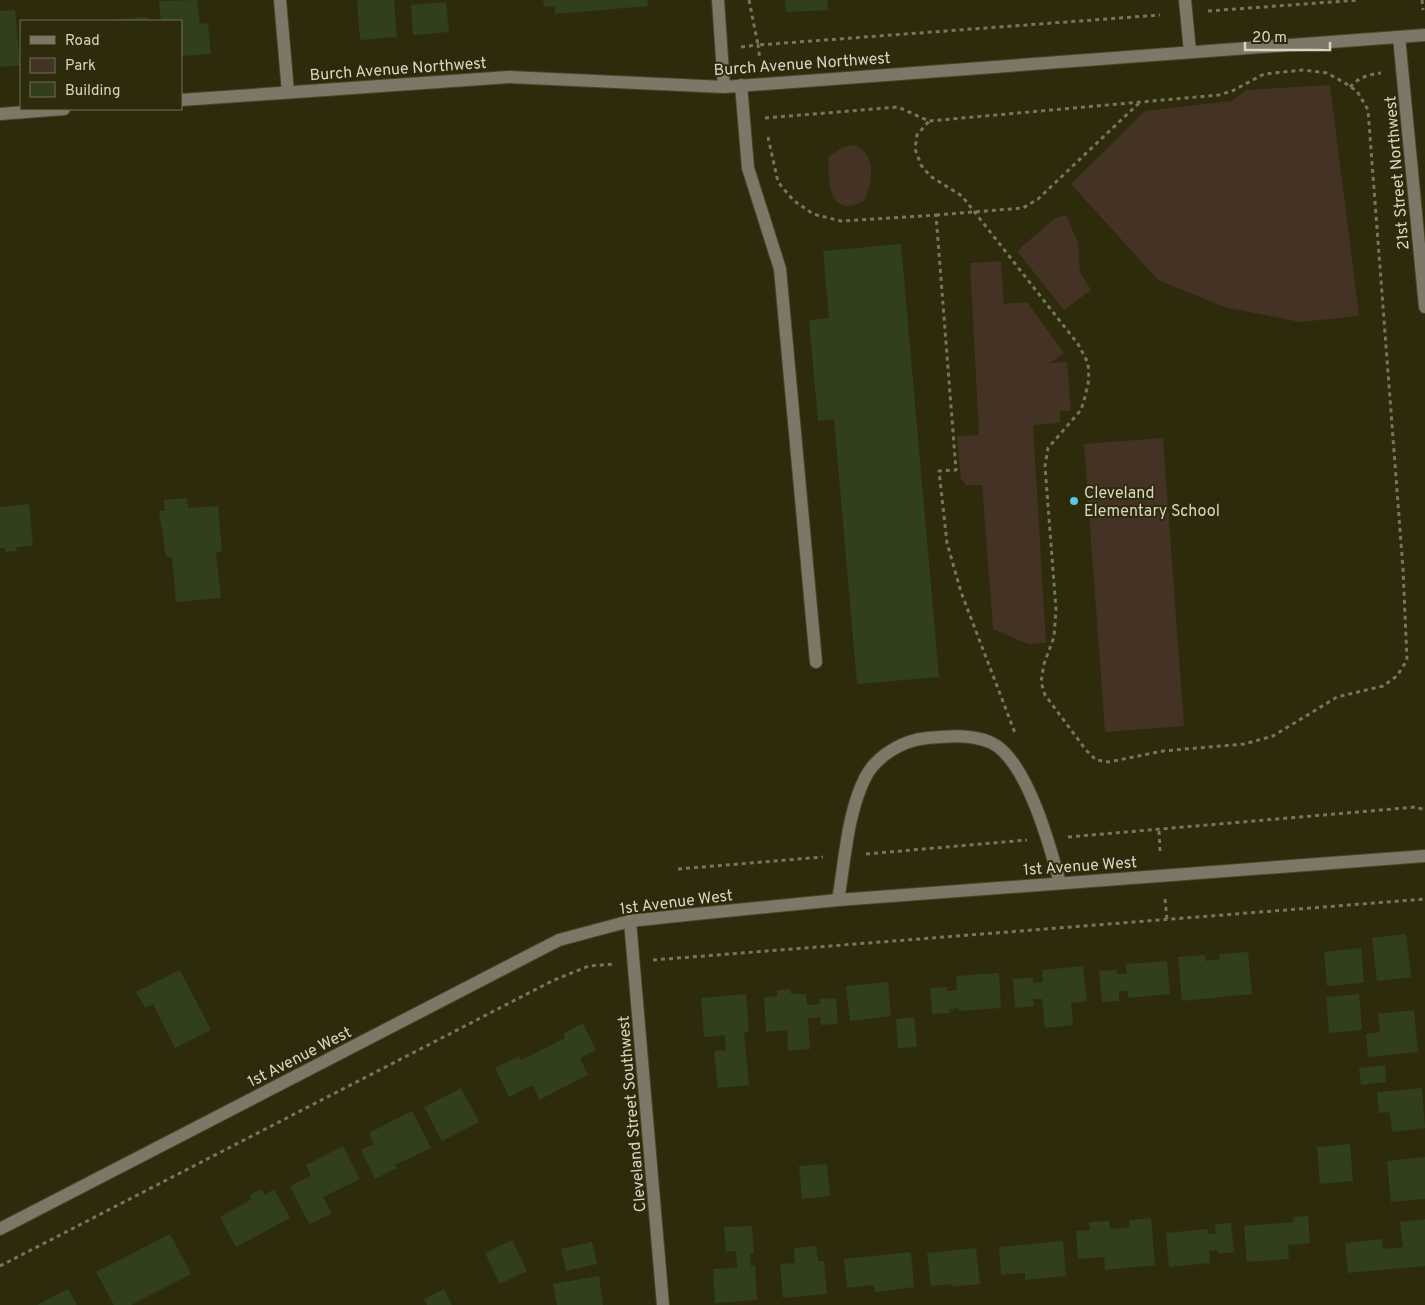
<svg xmlns="http://www.w3.org/2000/svg" width="1425" height="1305" font-family="Overpass,sans-serif">
  <rect width="100%" height="100%" fill="#2d2b0c"/>
  <g fill="#443224">
    <polygon points="1330,85 1359,316 1300,322 1224,307 1158,280 1071,184 1145,111 1232,101 1246,90"/>
    <path d="M855 145C877 155 873 182 864 201 829 220 827 181 829 156L844 147Z"/>
    <polygon points="1066,215 1078,243 1080,272 1091,290 1064,310 1017,251 1055,218"/>
    <polygon points="1001,261 1004,304 1027,302 1064,353 1050,363 1067,362 1071,411 1060,411 1060,423 1033,425 1046,643 1028,644 993,629 982,485 966,485 961,479 957,436 979,435 970,263"/>
    <polygon points="1163,438 1184,726 1105,732 1084,444"/>
  </g>
  <g fill="#313f1f">
    <polygon points="197,0 200,24 208,23 211,54 181,56 181,21 161,21 159,1"/>
    <polygon points="357,0 394,0 397,37 360,40"/>
    <polygon points="543,0 647,0 648,6 555,14 555,6 544,7"/>
    <polygon points="785,0 827,0 828,10 786,12"/>
    <polygon points="446,2 449,32 413,35 411,5"/>
    <polygon points="15,10 20,65 0,67 0,11"/>
    <polygon points="147,17 148,21 110,21 110,20"/>
    <polygon points="901,244 939,677 857,684 834,419 818,421 809,320 829,318 823,251"/>
    <polygon points="187,498 188,508 218,506 222,552 216,552 221,598 176,602 172,557 166,557 159,511 165,511 164,500"/>
    <polygon points="29,504 33,546 16,547 17,551 5,552 5,548 0,548 0,507"/>
    <polygon points="1406,934 1411,977 1377,981 1372,938"/>
    <polygon points="1361,948 1364,983 1327,986 1324,952"/>
    <polygon points="1248,952 1252,994 1182,1001 1178,957 1205,955 1206,961 1220,959 1219,954"/>
    <polygon points="1167,961 1170,994 1128,998 1128,991 1119,991 1119,1001 1102,1002 1099,971 1116,970 1117,974 1127,974 1126,964"/>
    <polygon points="1083,966 1087,1001 1071,1003 1073,1025 1045,1028 1042,999 1033,999 1034,1006 1015,1008 1013,979 1033,977 1033,983 1043,982 1042,970"/>
    <polygon points="180,970 211,1030 175,1048 153,1004 145,1008 136,992"/>
    <polygon points="999,973 1001,1008 959,1011 959,1008 949,1009 950,1013 932,1014 930,988 947,987 947,991 957,990 956,976"/>
    <polygon points="888,982 891,1016 850,1021 846,986"/>
    <polygon points="791,989 791,994 806,994 807,1005 820,1004 819,999 836,998 838,1024 821,1025 820,1017 808,1018 810,1049 788,1051 787,1030 766,1032 764,997 777,996 777,990"/>
    <polygon points="746,994 749,1032 744,1032 749,1085 718,1088 714,1051 726,1050 725,1035 704,1037 701,998"/>
    <polygon points="1359,994 1362,1030 1329,1033 1326,997"/>
    <polygon points="1414,1010 1418,1052 1368,1057 1366,1034 1380,1032 1378,1014"/>
    <polygon points="914,1017 917,1047 898,1048 896,1019"/>
    <polygon points="583,1023 596,1050 580,1058 588,1075 539,1100 533,1085 509,1097 495,1068 519,1056 521,1060 565,1038 564,1033"/>
    <polygon points="1385,1065 1386,1082 1361,1085 1359,1068"/>
    <polygon points="461,1088 479,1122 442,1141 424,1107"/>
    <polygon points="1422,1088 1425,1128 1392,1132 1390,1112 1379,1113 1377,1092"/>
    <polygon points="412,1111 431,1148 395,1165 397,1168 375,1179 361,1150 374,1144 369,1133"/>
    <polygon points="1350,1144 1353,1181 1320,1184 1317,1147"/>
    <polygon points="343,1146 360,1179 323,1197 332,1214 309,1224 290,1186 311,1176 306,1165"/>
    <polygon points="1425,1157 1425,1199 1391,1202 1387,1161"/>
    <polygon points="827,1164 830,1196 802,1199 799,1166"/>
    <polygon points="261,1189 265,1195 274,1189 290,1218 236,1247 220,1217 252,1199 249,1196"/>
    <polygon points="1308,1216 1310,1243 1288,1245 1289,1259 1247,1262 1244,1226 1293,1222 1293,1217"/>
    <polygon points="1151,1218 1155,1265 1105,1270 1104,1257 1078,1259 1076,1231 1090,1230 1089,1222 1109,1221 1110,1229 1130,1227 1129,1220"/>
    <polygon points="1425,1219 1425,1266 1348,1273 1345,1243 1382,1239 1383,1249 1403,1247 1400,1222"/>
    <polygon points="1231,1223 1234,1252 1218,1254 1218,1250 1209,1251 1210,1263 1169,1267 1166,1233 1208,1229 1208,1234 1216,1234 1215,1224"/>
    <polygon points="752,1226 754,1253 750,1254 751,1266 755,1265 757,1300 715,1303 713,1269 737,1268 736,1251 726,1252 724,1227"/>
    <polygon points="170,1234 191,1274 131,1305 114,1305 96,1272"/>
    <polygon points="512,1240 527,1271 500,1284 485,1253"/>
    <polygon points="1063,1241 1066,1276 1025,1280 1025,1273 1001,1275 999,1247"/>
    <polygon points="592,1242 597,1264 566,1271 561,1249"/>
    <polygon points="816,1246 818,1261 824,1261 827,1294 783,1298 780,1264 795,1263 794,1248"/>
    <polygon points="976,1248 980,1284 952,1287 953,1284 931,1286 927,1253"/>
    <polygon points="911,1252 914,1287 875,1292 874,1285 847,1288 844,1259"/>
    <polygon points="599,1276 603,1305 557,1305 553,1284"/>
    <polygon points="68,1289 77,1305 37,1305"/>
    <polygon points="444,1289 452,1305 427,1305 424,1299"/>
  </g>
  <g fill="none" stroke-linecap="round" stroke-linejoin="round">
    <defs>
      <g id="minor">
        <polyline points="280,0 288,92"/>
        <polyline points="718,0 724,87"/>
        <polyline points="1185,0 1190,52"/>
        <polyline points="1399,37 1425,307"/>
        <polyline points="741,85 748,168 780,269 816,662"/>
        <polyline points="181,100 509,77 724,87 1425,35"/>
        <polyline points="0,114 64,109"/>
        <path d="M838 900C845 861 847 814 865 778 876 756 903 740 927 738 949 736 978 733 997 746 1029 769 1050 846 1060 883"/>
        <polyline points="630,921 663,1305"/>
        <polyline points="0,1229 559,940 630,921 686,915 838,900 1425,856"/>
      </g>
    </defs>
    <use href="#minor" stroke="#48462a" stroke-width="14"/>
    <g stroke="#77755c" stroke-width="3" stroke-dasharray="4 4" stroke-linecap="butt">
      <polyline points="749,0 758,45 1160,15"/>
      <polyline points="1422,0 1423,10"/>
      <polyline points="1208,11 1359,0"/>
      <polyline points="741,47 758,45 760,60"/>
      <path d="M1350 87C1358 78 1369 74 1381 73"/>
      <polyline points="765,118 898,107 929,121 1219,95 1232,91 1264,74 1303,70 1327,73 1345,83 1357,91 1368,110 1403,569 1407,660 1397,676 1383,686 1337,697 1273,736 1244,744 1163,751 1109,762 1096,760 1086,750 1045,695 1041,682 1044,664 1054,637 1056,609 1045,466 1048,448 1081,410 1085,397 1089,379 1088,363 1078,344 962,196 930,176 921,165 915,149 917,135 929,121"/>
      <polyline points="768,137 778,182 793,200 813,214 841,221 936,215 956,470 939,471 947,543 961,592 1015,733"/>
      <polyline points="936,215 1023,208 1038,199 1139,103"/>
      <polyline points="1159,831 1160,851"/>
      <polyline points="1068,837 1416,807 1425,810"/>
      <polyline points="866,854 1027,840"/>
      <polyline points="678,869 823,857"/>
      <polyline points="1165,899 1167,919"/>
      <polyline points="653,960 1425,899"/>
      <polyline points="0,1266 554,980 589,966 615,964"/>
    </g>
    <use href="#minor" stroke="#7e7667" stroke-width="12"/>
  </g>
  <circle fill="#59c8e5" stroke="#2d2b0c" stroke-width="2" cx="1074" cy="501" r="5"/>
  <g text-anchor="middle" stroke-width="4" stroke-linejoin="round" paint-order="stroke">
    <g font-size="16" fill="#d7d6c5" stroke="#2d2b0c">
      <text transform="translate(802 63) rotate(-4)" y="6">Burch Avenue Northwest</text>
      <text transform="translate(398 68) rotate(-4)" y="6">Burch Avenue Northwest</text>
      <text transform="translate(1396 173) rotate(-95)" y="6">21st Street Northwest</text>
      <text transform="translate(1080 865) rotate(-4)" y="6">1st Avenue West</text>
      <text transform="translate(676 901) rotate(-7)" y="6">1st Avenue West</text>
      <text transform="translate(299 1056) rotate(-27)" y="6">1st Avenue West</text>
      <text transform="translate(631 1114) rotate(-95)" y="6">Cleveland Street Southwest</text>
    </g>
    <g font-size="16" fill="#d7d6c5" stroke="#2d2b0c" text-anchor="start">
      <text x="1084" y="498">Cleveland<tspan x="1084" dy="18">Elementary School</tspan></text>
    </g>
  </g>
  <rect x="20" y="20" width="162" height="90" fill="#2d2b0c" stroke="#716f56"/>
  <rect x="30" y="36" width="25" height="8" fill="#7e7667" stroke="#716f56"/>
  <text x="65" y="45" font-size="15" fill="#d7d6c5">Road</text>
  <rect x="30" y="58" width="25" height="15" fill="#443224" stroke="#716f56"/>
  <text x="65" y="70" font-size="15" fill="#d7d6c5">Park</text>
  <rect x="30" y="82" width="25" height="15" fill="#313f1f" stroke="#716f56"/>
  <text x="65" y="95" font-size="15" fill="#d7d6c5">Building</text>
  <path d="M1245 42v8h85v-8" fill="none" stroke="#d7d6c5" stroke-width="2.5"/>
  <text x="1252" y="42" font-size="15" fill="#d7d6c5" stroke="#2d2b0c" stroke-width="4" paint-order="stroke">20 m</text>
</svg>
